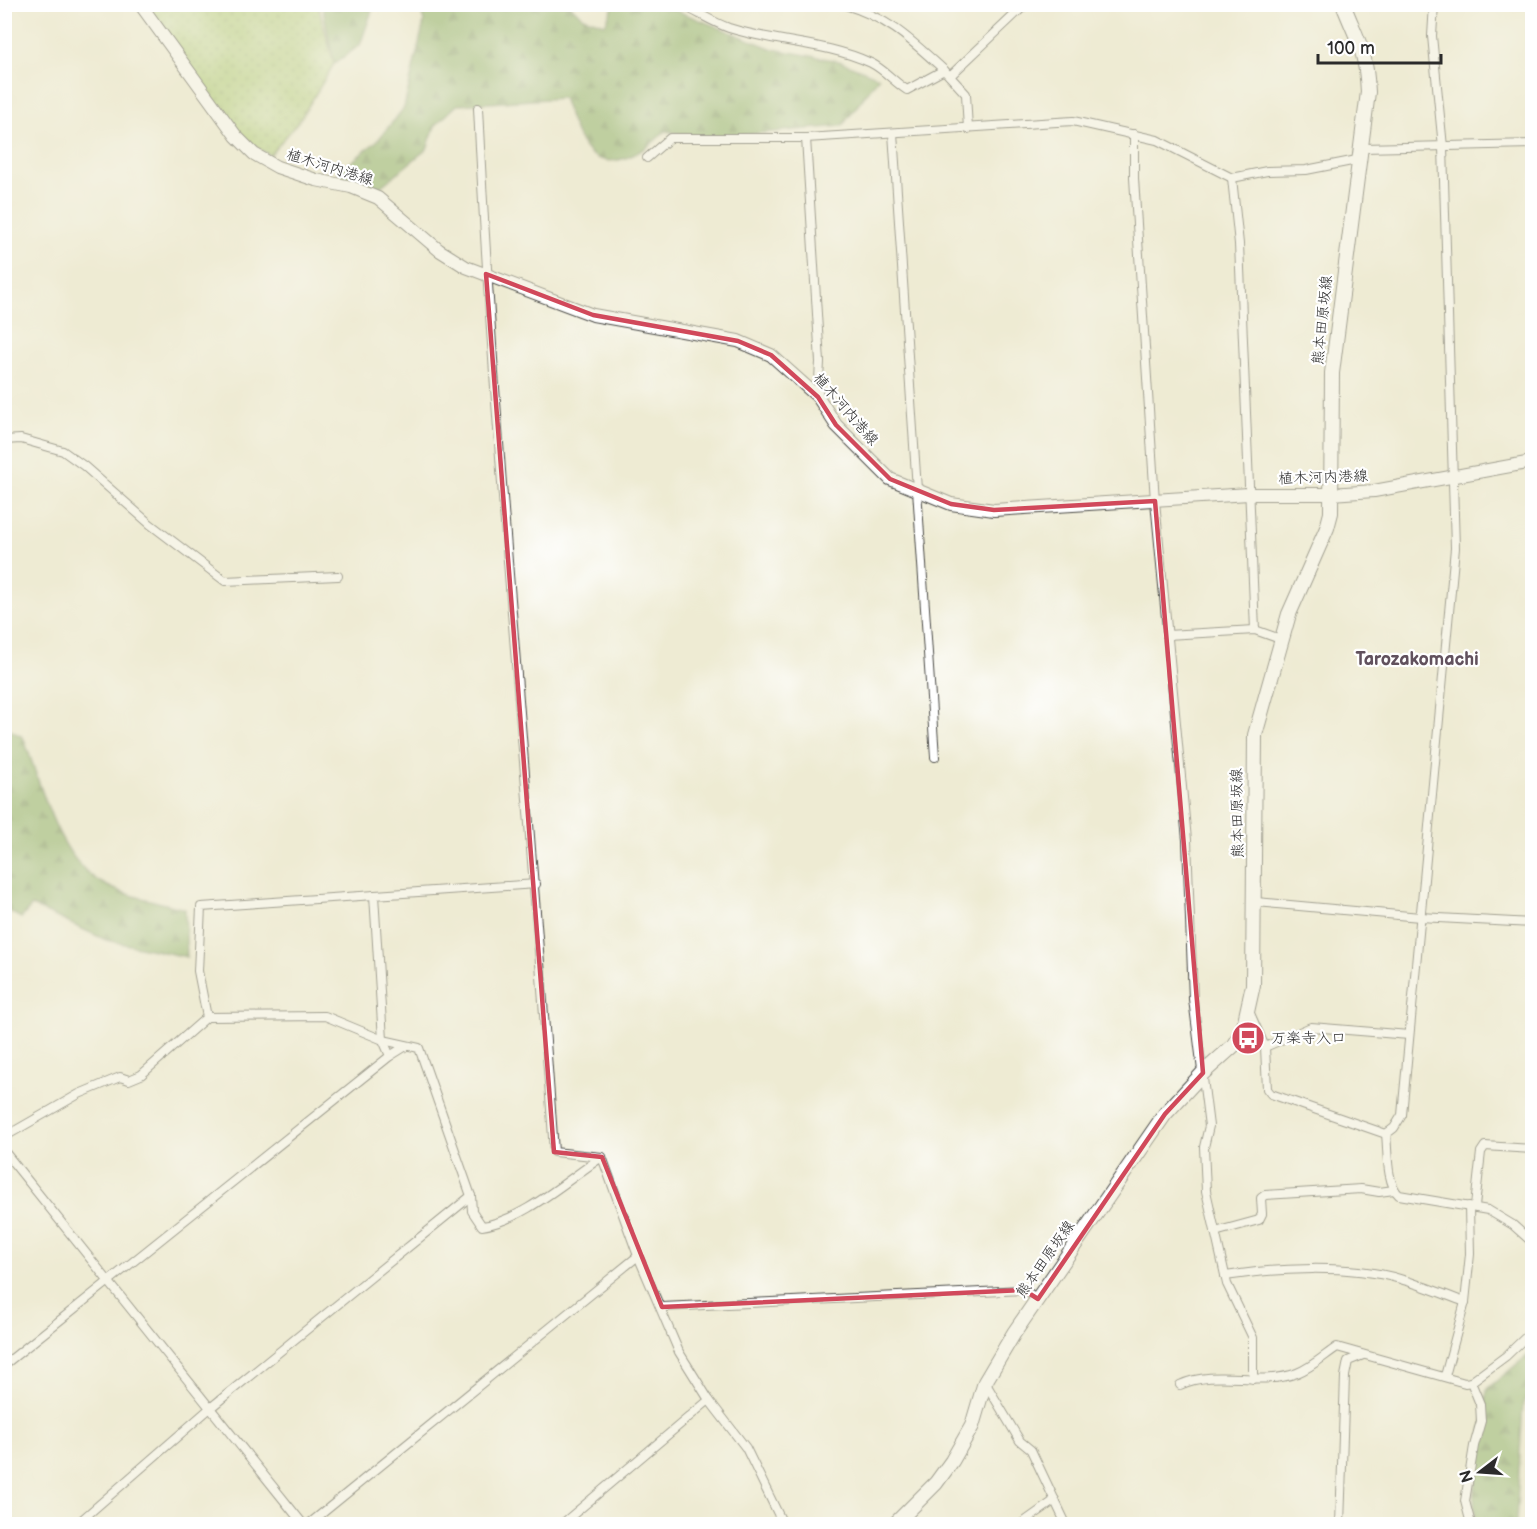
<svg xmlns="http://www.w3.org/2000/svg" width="1537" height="1529" font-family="'Balsamiq Sans','Klee One',sans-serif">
  <defs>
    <pattern id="forest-firs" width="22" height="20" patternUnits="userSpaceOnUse" patternTransform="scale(1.5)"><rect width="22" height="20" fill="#86ad63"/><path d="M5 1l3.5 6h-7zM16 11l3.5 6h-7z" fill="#6e8d52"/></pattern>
    <pattern id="park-dots" width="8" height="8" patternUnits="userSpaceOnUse" patternTransform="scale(1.5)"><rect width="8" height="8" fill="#a9c971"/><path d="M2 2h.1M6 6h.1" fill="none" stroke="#8aa35d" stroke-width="1.8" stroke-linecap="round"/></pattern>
  </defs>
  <rect width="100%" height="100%" fill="#fff"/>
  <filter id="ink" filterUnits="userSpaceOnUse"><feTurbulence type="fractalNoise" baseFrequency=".0167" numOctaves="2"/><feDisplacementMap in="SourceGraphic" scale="12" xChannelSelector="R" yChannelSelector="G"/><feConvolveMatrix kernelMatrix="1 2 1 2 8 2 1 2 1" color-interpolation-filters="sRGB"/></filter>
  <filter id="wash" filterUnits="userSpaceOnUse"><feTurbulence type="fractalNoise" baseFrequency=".008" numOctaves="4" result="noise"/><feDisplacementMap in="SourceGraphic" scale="24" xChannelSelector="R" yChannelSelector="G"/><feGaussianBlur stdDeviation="1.35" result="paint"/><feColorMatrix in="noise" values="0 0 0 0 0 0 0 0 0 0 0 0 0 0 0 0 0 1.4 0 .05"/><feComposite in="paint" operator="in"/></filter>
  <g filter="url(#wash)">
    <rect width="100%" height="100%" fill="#eeebd3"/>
    <g fill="url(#forest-firs)" stroke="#586c47" stroke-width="1.5">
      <polygon points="322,5 374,5 360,45 334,64"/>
      <path d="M419 5H570L583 17 605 24 614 5H662L773 49 839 61 879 77 842 126 705 138 665 131C645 152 606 178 583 145 573 132 569 113 563 98L457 105 435 126 427 149 379 188 338 173 378 140 404 108 424 22Z"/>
      <path d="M4 727 23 737C41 782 56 858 102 883 126 897 158 901 185 909L187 957 106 940 32 906 21 918 5 909Z"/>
      <path d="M1528 1355C1536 1373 1534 1388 1523 1403L1516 1524H1475L1474 1498 1487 1389Z"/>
    </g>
    <polygon fill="url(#park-dots)" stroke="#6a7a4e" stroke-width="1.5" points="137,5 318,5 334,64 301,118 270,155 236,136"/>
  </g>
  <g filter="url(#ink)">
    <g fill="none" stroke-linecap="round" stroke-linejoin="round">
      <defs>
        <g id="street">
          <path d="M679 4C696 11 712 22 729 28 776 43 826 42 871 63 885 70 894 82 907 90L944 70 966 94 968 129"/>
          <path d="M842 4C889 18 909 38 944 70"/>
          <polyline points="950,76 1026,4"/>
          <path d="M478 108C495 456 530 804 554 1152L602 1157"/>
          <polyline points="893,133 935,757"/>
          <polyline points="1134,134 1134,178 1155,501 1187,840 1193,999 1209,1126 1204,1147 1206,1191 1227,1284 1253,1338 1253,1379"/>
          <polyline points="1363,148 1532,144"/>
          <polyline points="647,158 670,138 806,138"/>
          <polyline points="1232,178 1239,244 1255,630"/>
          <polyline points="818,397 820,362 806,138 1073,121 1157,140 1232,178 1267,171 1306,170 1362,159"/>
          <polyline points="4,440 21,439 63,451 84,466 150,524 225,581 338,576"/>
          <polyline points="1167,635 1255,630 1283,640"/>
          <polyline points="374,895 383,1040 390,1056"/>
          <polyline points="1256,902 1420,917 1532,923"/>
          <polyline points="1249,1011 1265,1047 1267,1089 1271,1094 1386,1134"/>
          <polyline points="207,1017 198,971 201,907 536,884"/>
          <polyline points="1265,1047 1311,1027 1409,1035"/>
          <polyline points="1386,1134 1394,1128 1402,1115 1455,548 1443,147 1432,36 1434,4"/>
          <path d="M1386 1134C1388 1151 1386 1183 1399 1195L1488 1210 1513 1225 1532 1242"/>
          <path d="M4 1137 79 1094 120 1077 129 1080 141 1075 207 1017 325 1016 383 1040 419 1048 471 1196 472 1211 482 1226C522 1221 568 1179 602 1157L638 1256 679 1352 709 1400 746 1448 783 1524"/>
          <polyline points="4,1151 303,1524"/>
          <polyline points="1475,1206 1481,1152 1485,1146 1532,1149"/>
          <polyline points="1215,1232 1259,1220 1262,1214 1261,1198 1265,1195 1361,1189 1379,1192 1394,1190"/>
          <path d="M1225 1276C1278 1268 1348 1264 1400 1279 1422 1285 1443 1294 1465 1302"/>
          <polyline points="662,1307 1024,1290 1038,1299"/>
          <polyline points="4,1365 390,1056 406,1046"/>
          <polyline points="1445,1376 1465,1302 1470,1254 1469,1206"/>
          <polyline points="985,1382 1020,1441 1031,1450 1066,1524"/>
          <path d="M1180 1385C1217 1368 1259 1387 1297 1373 1311 1368 1325 1355 1337 1347L1465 1383 1471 1382 1506 1356 1528 1335 1532 1334"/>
          <polyline points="77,1524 209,1409 471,1196"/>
          <polyline points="309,1524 638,1256"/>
          <polyline points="562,1524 709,1400"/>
          <polyline points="1021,1524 1055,1500"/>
          <polyline points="1340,1524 1345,1376 1348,1361 1363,1355"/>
          <polyline points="1471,1524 1465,1501 1474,1446 1481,1421 1480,1404 1471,1382"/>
        </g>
        <polyline id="secondary" points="140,4 236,136 254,154 277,167 316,180 351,187 378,198 439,250 466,267 593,315 738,341 771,355 818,397 836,425 890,479 951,504 994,510 1249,494 1331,494 1374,491 1532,462"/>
        <path id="primary" d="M895 1524 936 1483 952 1461 972 1426 985 1382 1014 1333 1165 1114 1203 1073 1233 1046 1243 1030 1253 985 1255 735 1289 614 1327 528 1331 513 1332 373 1368 92C1366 50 1358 42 1343 4"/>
      </defs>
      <use href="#street" stroke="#484844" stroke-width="10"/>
      <use href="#secondary" stroke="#484844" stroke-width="14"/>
      <use href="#primary" stroke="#484844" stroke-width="16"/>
      <use href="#street" stroke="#fff" stroke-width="8"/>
      <use href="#secondary" stroke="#fff" stroke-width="12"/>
      <use href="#primary" stroke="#fff" stroke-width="14"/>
    </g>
  </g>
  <path d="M0 0H1537V1529H0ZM486 274 593 315 738 341 771 355 818 397 836 425 890 479 951 504 994 510 1155 501 1203 1073 1165 1114 1038 1299 1024 1290 662 1307 602 1157 554 1152Z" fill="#eeebd3" fill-opacity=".55" fill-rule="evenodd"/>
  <path fill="none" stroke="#d1495b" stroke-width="4.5" stroke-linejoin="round" d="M486 274 593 315 738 341 771 355 818 397 836 425 890 479 951 504 994 510 1155 501 1203 1073 1165 1114 1038 1299 1024 1290 662 1307 602 1157 554 1152Z"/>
  <defs>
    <symbol id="bus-disc" viewBox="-11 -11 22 22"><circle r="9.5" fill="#d1495b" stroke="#fff"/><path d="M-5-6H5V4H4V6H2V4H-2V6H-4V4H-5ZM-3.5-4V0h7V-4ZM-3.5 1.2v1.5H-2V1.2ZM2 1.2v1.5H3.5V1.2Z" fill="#fff"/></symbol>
  </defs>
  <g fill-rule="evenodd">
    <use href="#bus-disc" x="1229" y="1019" width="38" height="38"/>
  </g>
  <g text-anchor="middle" stroke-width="4.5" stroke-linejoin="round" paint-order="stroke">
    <g font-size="15" fill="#2b2b2b" stroke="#fff">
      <text transform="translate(330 167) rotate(17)" y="5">植木河内港線</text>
      <text transform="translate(1322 320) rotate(-84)" y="5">熊本田原坂線</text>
      <text transform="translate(846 409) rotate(49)" y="5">植木河内港線</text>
      <text transform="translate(1323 477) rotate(-2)" y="5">植木河内港線</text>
      <text transform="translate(1237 813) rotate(-91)" y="5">熊本田原坂線</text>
      <text transform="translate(1045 1259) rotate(-55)" y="5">熊本田原坂線</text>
    </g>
    <g font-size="15" fill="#2b2b2b" stroke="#fff" text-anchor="start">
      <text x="1271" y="1043">万楽寺入口</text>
    </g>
    <g font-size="18" font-weight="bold" fill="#61515d" stroke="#fff">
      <text x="1417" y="665">Tarozakomachi</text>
    </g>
  </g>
  <rect width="1537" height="1529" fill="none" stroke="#fff" stroke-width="24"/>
  <g transform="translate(1480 1472) rotate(253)" stroke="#ffffff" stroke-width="4.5" paint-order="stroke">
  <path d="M0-4.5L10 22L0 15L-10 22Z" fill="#2b2b2b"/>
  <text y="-9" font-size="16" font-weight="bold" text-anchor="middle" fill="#2b2b2b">N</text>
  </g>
  <path d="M1318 54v9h123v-9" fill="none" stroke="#2b2b2b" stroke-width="3"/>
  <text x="1327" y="54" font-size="18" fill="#2b2b2b" stroke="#ffffff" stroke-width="4.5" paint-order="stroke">100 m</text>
</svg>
